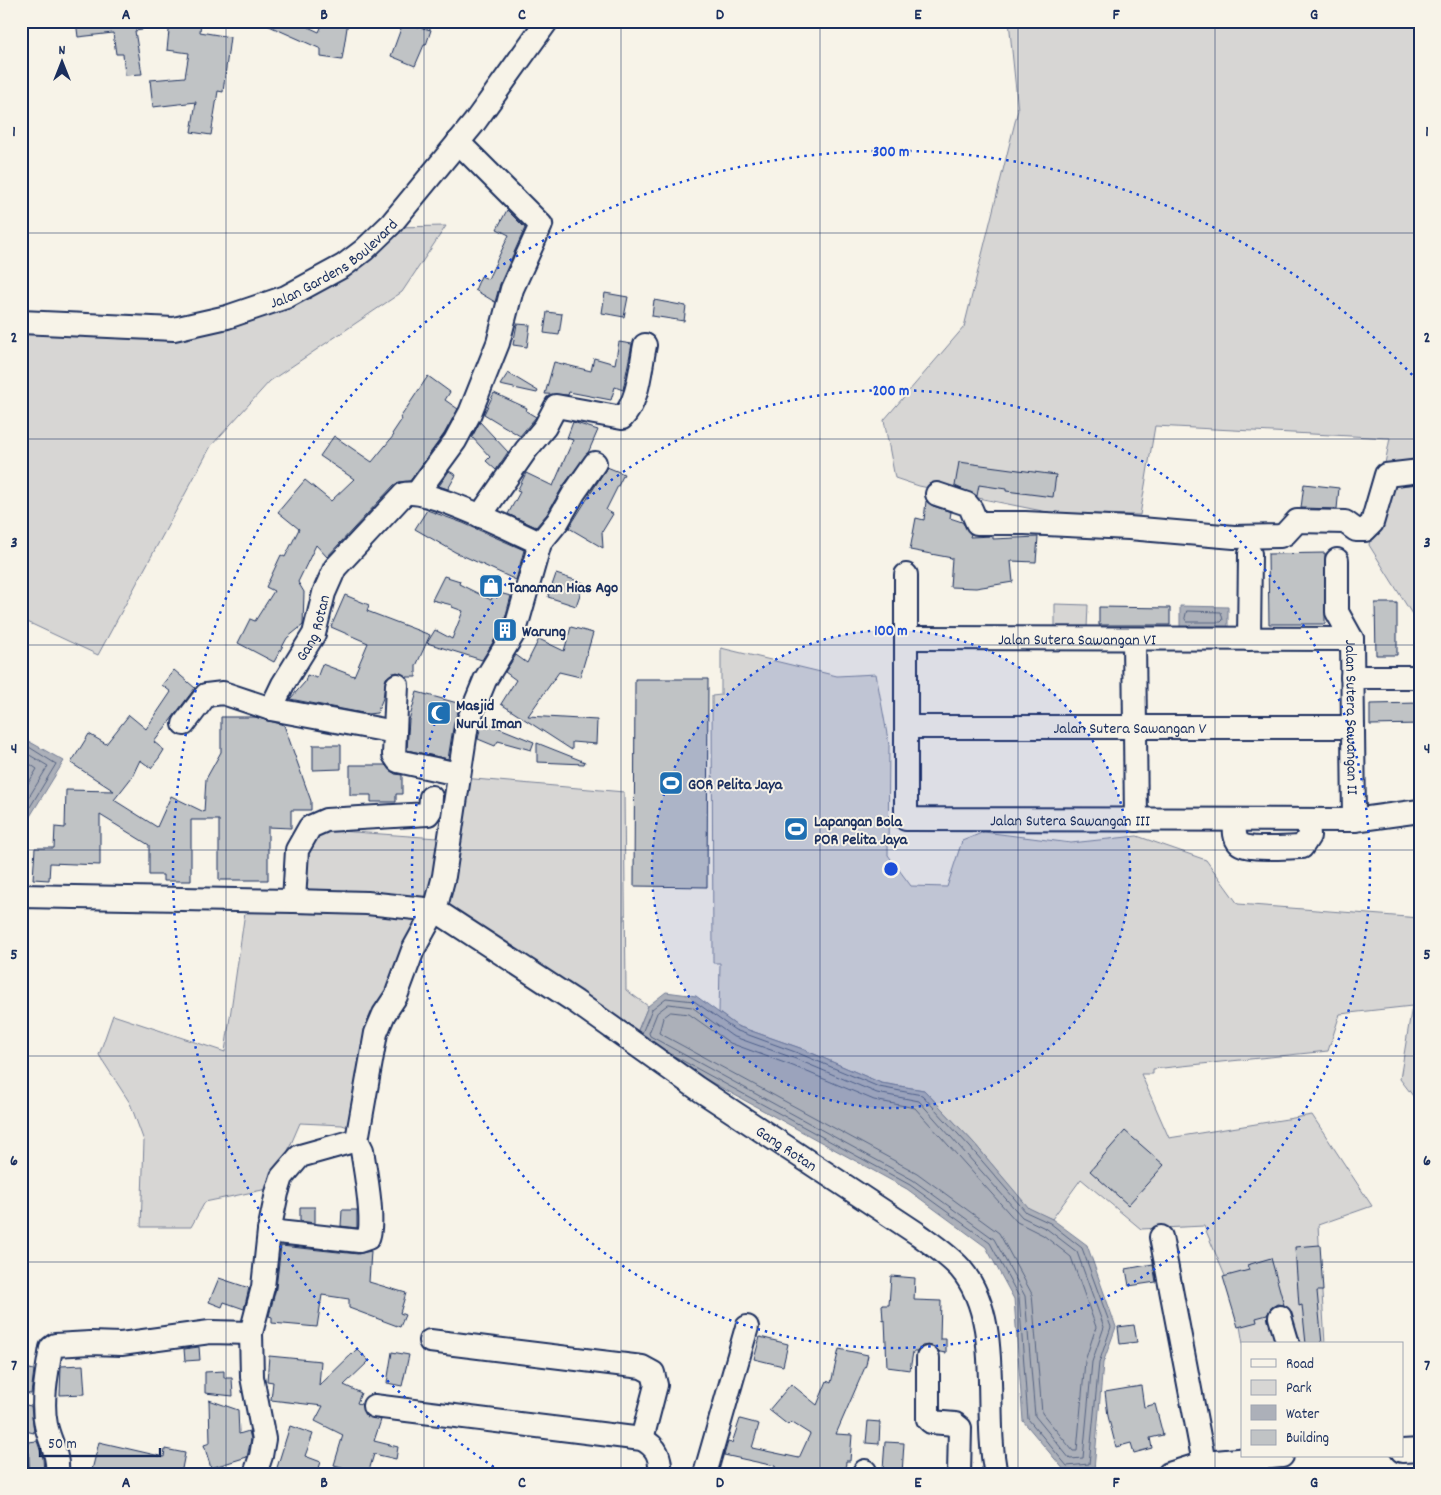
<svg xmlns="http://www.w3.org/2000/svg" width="1441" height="1495" font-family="Dekko,sans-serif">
  <rect width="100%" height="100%" fill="#f7f3e8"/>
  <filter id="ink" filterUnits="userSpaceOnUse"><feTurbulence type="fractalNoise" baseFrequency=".02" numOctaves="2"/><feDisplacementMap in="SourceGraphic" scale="10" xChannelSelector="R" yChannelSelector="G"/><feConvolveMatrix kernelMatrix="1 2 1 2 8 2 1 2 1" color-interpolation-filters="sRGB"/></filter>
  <g filter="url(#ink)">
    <g fill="#d7d6d4" stroke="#798299">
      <polygon points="1009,21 1420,21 1420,634 1412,614 1369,545 1390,438 1155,426 1140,515 1052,513 919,486 895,478 884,420 964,327 1018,110"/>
      <polygon points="446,226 402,292 270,381 211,446 98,655 21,619 21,332 68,336 179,339 233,326 395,227"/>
      <polygon points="1055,604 1088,605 1087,628 1055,628"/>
      <polygon points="721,648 837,676 876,674 889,745 888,855 911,886 947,887 962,841 984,832 1071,843 1137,836 1206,860 1238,904 1420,918 1420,1105 1400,1079 1412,1006 1340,1014 1328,1051 1153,1069 1153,1074 1141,1074 1169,1138 1312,1115 1372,1206 1318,1225 1325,1344 1243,1344 1236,1302 1204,1226 1141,1229 1081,1179 1052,1219 1029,1209 974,1143 924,1090 881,1083 800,1048 737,1026 719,1013 720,963 713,963 712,696 721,695"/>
      <polygon points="463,778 624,792 626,990 648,1006 634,1040 434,913 351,1128 342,1125 300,1123 272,1188 205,1202 191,1227 141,1227 144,1141 130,1103 99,1055 113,1015 225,1052 247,898 300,899 312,829 451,839"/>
    </g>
    <g fill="#acb0b9" stroke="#727c95">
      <polygon points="1180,606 1228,607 1228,627 1180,627"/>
      <polygon points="21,737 64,761 21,831"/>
      <polygon points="666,992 696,996 737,1026 800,1048 881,1083 924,1090 974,1143 1029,1208 1052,1219 1087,1245 1116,1327 1103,1363 1094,1470 1065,1471 1023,1421 1014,1299 986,1247 907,1189 634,1040 648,1006"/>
    </g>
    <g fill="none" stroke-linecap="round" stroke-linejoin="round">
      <g stroke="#556382" stroke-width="1">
        <polygon points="1187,611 1221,612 1223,620 1221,622 1187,622 1185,619"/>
        <polyline points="21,742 56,764 21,822"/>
        <polyline points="21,750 48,766 21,810"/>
        <polyline points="21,758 37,769 21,795"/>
        <polygon points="669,1004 692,1007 732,1036 796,1059 877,1093 919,1101 1022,1217 1047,1229 1077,1252 1104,1327 1092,1362 1083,1458 1070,1459 1035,1416 1025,1296 994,1239 913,1180 650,1036 649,1033 657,1013"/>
        <polygon points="671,1012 689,1014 730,1043 793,1066 874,1100 915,1108 1017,1222 1043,1235 1071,1257 1096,1327 1085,1361 1077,1451 1073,1451 1042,1413 1032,1294 999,1233 917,1173 659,1033 663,1018"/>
        <polyline points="642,1033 652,1009 666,998 694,1001 735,1030 798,1053 879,1087 922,1095 970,1147 1026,1212 1050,1223 1082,1248 1111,1327 1099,1363 1089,1464 1067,1466 1028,1419 1019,1297 990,1243 910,1185 674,1056"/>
      </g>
    </g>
    <g fill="#c0c3c5" stroke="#1b2f5e">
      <polygon points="76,21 142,21 142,30 135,31 142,74 125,75 123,54 116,54 113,33 78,37"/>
      <polygon points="170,21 201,21 200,32 230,37 223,92 218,91 211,135 191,132 196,102 153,107 150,80 185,77 189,53 167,50"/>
      <polygon points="258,21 295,21 319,32 324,21 348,21 342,60 321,57 321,49"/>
      <polygon points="403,23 431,30 426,45 424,45 415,66 391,56"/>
      <polygon points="507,210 525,228 500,284 495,302 475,290 481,276 488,279 509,235 497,229"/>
      <polygon points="605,293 628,297 624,317 602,313"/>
      <polygon points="654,300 686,306 684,321 652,316"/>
      <polygon points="547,312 562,314 559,335 544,333"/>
      <polygon points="517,324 530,325 527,347 513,345"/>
      <polygon points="619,342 632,344 623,390 615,387 611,400 569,392 568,395 545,394 554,362 591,371 594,358 615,364"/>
      <polygon points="508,373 538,391 537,393 500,385"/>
      <polygon points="428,376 450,392 445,400 458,409 444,434 410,481 399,482 394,485 327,557 316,545 298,582 304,592 303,625 287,638 274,662 238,643 250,619 255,621 274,591 266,587 281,555 285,557 299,529 278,512 305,480 331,501 354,479 320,456 334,436 372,462 394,435 392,434 402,419 400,418"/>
      <polygon points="494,393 527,408 526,411 536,417 520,436 484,414"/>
      <polygon points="480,422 508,452 496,470 486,461 490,457 472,437"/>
      <polygon points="573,422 598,430 588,453 563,486 547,514 536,527 508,514 520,492 517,491 526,473 553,486 573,440 567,438"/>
      <polygon points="959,462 1056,475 1053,497 1006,491 1006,489 979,485 977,496 955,486"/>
      <polygon points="607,467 624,474 606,510 613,514 602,532 603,548 569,528"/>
      <polygon points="449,471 456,475 448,489 439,486"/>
      <polygon points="1304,484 1339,488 1337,509 1301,508"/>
      <polygon points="926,501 933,506 951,512 950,518 962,522 971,534 970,537 993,536 993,539 1038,537 1036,562 1011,561 1013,582 976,588 950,587 952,558 910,550 916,518 924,520"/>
      <polygon points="427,510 463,523 524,550 516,580 455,552 415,529"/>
      <polygon points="1325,553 1325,624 1269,624 1268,554"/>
      <polygon points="556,574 584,583 576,606 548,597"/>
      <polygon points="444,576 460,581 459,584 491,600 495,592 511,596 503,626 482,660 427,643 435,630 452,639 463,611 452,607 452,605 432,600"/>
      <polygon points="345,595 369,605 367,611 430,635 416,666 416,677 407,677 397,672 386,678 383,698 377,713 368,714 290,699 305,682 307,675 317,678 322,664 354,676 368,643 331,627"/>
      <polygon points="1375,603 1397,603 1397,655 1376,655"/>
      <polygon points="1099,607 1170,608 1170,625 1099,625"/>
      <polygon points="571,627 593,633 580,677 559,672 528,716 597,720 596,744 572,742 572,750 501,704 516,680 505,672 516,655 527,663 539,639 564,651"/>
      <polygon points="174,670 195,688 154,742 164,750 159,758 151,768 140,760 132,777 114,800 157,827 171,796 204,812 206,779 221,752 221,717 255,717 284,725 311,801 311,810 291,810 291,828 268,827 268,880 219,880 219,820 191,820 191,881 163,881 163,875 149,875 149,845 100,815 100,865 50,863 49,880 33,879 35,848 54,848 55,827 65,828 66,790 114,791 71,763 89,734 106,744 129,715 146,729 171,692 162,685"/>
      <polygon points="635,679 708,679 707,887 634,886"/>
      <polygon points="417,692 461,704 454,722 448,759 407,750 409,720"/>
      <polygon points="1420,703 1420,724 1370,725 1370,704"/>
      <polygon points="482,721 534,742 531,750 498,741 495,746 478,739"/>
      <polygon points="537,743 585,762 584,764 537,762"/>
      <polygon points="313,745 341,745 341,769 313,770"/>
      <polygon points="350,765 385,765 395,774 402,775 402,794 396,794 396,802 371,802 371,795 350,795"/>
      <polygon points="1125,1131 1164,1165 1128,1205 1090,1171"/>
      <polygon points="300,1207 315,1207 315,1223 300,1221"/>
      <polygon points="342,1210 357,1210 357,1228 341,1226"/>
      <polygon points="1320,1245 1323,1291 1317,1291 1322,1344 1306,1344 1302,1305 1299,1306 1295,1247"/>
      <polygon points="281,1246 358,1254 371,1251 369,1282 406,1293 400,1313 405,1315 400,1327 349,1308 349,1299 322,1295 317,1327 272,1323 272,1317 269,1316 276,1288"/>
      <polygon points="1271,1258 1284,1305 1277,1304 1271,1308 1267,1315 1256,1318 1257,1322 1238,1327 1223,1277 1249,1270 1247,1265"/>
      <polygon points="1153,1264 1156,1282 1129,1286 1126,1269"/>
      <polygon points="891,1276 915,1278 914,1300 941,1301 940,1339 946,1339 946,1353 940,1352 935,1347 928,1345 922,1346 917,1352 913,1352 910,1370 887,1367 885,1320 883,1321 882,1305 889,1305"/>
      <polygon points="219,1278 249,1288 244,1309 224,1302 222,1307 209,1302"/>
      <polygon points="1134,1325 1137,1342 1120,1344 1118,1327"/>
      <polygon points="760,1337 788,1344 783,1366 754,1359"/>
      <polygon points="199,1347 200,1360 185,1361 184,1349"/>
      <polygon points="357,1349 369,1361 344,1385 361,1393 357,1403 361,1404 366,1416 381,1420 374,1441 398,1447 396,1459 374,1454 368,1474 334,1465 343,1435 315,1421 323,1406 271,1400 273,1382 267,1381 269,1356 321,1361 319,1386"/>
      <polygon points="839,1349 868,1355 866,1365 836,1434 852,1435 850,1461 846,1461 845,1474 776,1474 775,1466 724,1455 728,1442 732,1443 740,1419 759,1424 752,1448 799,1458 810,1434 791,1422 788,1425 769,1410 791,1384 817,1405 827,1381 831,1383"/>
      <polygon points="392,1352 409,1355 402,1386 387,1383"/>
      <polygon points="83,1365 85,1394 60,1395 61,1366"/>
      <polygon points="21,1367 34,1370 31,1394 21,1393"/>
      <polygon points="224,1371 224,1378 232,1378 233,1396 205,1393 205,1372"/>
      <polygon points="1141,1386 1144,1407 1155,1404 1163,1435 1150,1438 1152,1448 1134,1453 1131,1443 1116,1447 1108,1416 1105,1392"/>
      <polygon points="209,1400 238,1410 239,1434 249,1431 251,1439 247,1457 211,1468 204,1445 210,1443"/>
      <polygon points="21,1404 31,1406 34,1433 21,1430"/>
      <polygon points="868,1421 880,1422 879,1444 866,1443"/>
      <polygon points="290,1426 313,1434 305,1456 321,1462 317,1474 305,1470 303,1474 275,1474"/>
      <polygon points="37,1441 43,1458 44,1474 30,1474 28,1442"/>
      <polygon points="99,1442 164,1457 165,1449 185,1453 181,1474 91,1474"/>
      <polygon points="885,1442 904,1443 902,1474 888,1474 889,1469 883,1469"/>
    </g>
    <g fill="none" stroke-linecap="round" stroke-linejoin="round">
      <defs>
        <g id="minor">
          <path id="s1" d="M21 322 174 329 227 317 286 297 343 266 364 250 391 224 474 123 547 21"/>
          <polyline points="417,493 455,441 470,413 498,343 512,289 541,225 458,142"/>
          <polyline points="937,494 967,504 971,509 977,523 1025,523 1129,528 1234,537 1280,536 1285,534 1297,521 1345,522 1356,530 1365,530 1372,523 1386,475 1420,471"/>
          <path d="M480 516 526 450 545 427 556 406 622 418C639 401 640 369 645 345"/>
          <path id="s2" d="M1337 560V612L1352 639 1354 820"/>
          <path id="s3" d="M906 575V819L1354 820 1420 811"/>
          <path id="s4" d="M906 638 1352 639"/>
          <polyline points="1134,639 1136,820"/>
          <polyline points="1249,639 1250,554"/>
          <polyline points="1352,677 1420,677"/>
          <path id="s5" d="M271 709 283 684 314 634 324 593 335 568 404 494C427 487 515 532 540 543"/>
          <polyline points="184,724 206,695 223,693 271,709 395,732 394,755 398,761 458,774"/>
          <path id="s6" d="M906 727H1353"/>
          <polyline points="395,732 397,685"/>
          <path d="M1235 820C1235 827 1233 837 1239 843 1248 851 1288 847 1302 847L1309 836 1308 820"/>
          <path id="s7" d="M21 896 294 901 367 903 435 910 576 1002 697 1088 918 1234C933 1245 948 1255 960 1268 1005 1320 982 1411 996 1474"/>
          <polyline points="294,901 297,850 310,827 326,820 428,814 430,811 431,797"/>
          <path d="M269 1231 359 1241 368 1238C375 1222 365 1170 362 1150L357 1140"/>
          <polyline points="1161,1237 1204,1463"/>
          <polyline points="1280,1317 1288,1344"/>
          <polyline points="430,1341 642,1367 653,1373 656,1385 642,1439"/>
          <polyline points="928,1358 928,1419 931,1422 955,1424 960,1428 959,1474"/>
          <path d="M374 1406 642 1439C657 1447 661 1457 660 1474"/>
          <polyline points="1402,1451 1420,1450"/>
          <path d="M57 1474C59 1454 50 1443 46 1425 41 1401 47 1372 51 1348L55 1345 90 1343 121 1344 210 1332 251 1333"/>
          <polyline points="255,1474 261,1456 264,1439 252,1377 251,1333 263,1287 269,1231 277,1193 282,1177 300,1156 357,1140 376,1033 384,1014 396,996 413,950 435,910 444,876 467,724 485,680 515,631 540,543 558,521 574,493 595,463"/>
          <polyline points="705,1474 747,1327"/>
          <polyline points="863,1474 865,1471"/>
          <polyline points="1169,1474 1204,1463 1282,1456"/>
        </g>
      </defs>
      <use href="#minor" stroke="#1b2f5e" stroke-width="26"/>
      <use href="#minor" stroke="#f7f3e8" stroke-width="22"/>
    </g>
  </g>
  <path fill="none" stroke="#1b2f5e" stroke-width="1" stroke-opacity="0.55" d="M226 21V1474M424 21V1474M621 21V1474M820 21V1474M1018 21V1474M1215 21V1474M21 233H1420M21 439H1420M21 645H1420M21 850H1420M21 1056H1420M21 1262H1420"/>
  <circle cx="891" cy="869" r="239" fill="#1d4ed8" fill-opacity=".12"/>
  <g fill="none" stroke="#1d4ed8" stroke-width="2.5" stroke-dasharray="2.5 5">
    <circle cx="891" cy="869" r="239"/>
    <circle cx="891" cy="869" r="479"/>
    <path d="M500 1471A718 718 0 1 1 1416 379"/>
  </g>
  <defs>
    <symbol id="shop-square" viewBox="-11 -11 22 22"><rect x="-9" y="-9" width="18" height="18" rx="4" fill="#1f6fb2" stroke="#f7f3e8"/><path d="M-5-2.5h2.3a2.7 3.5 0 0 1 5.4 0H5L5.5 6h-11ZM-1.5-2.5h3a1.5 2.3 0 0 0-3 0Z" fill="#fff"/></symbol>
    <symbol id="building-square" viewBox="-11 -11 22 22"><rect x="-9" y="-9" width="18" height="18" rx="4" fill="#1f6fb2" stroke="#f7f3e8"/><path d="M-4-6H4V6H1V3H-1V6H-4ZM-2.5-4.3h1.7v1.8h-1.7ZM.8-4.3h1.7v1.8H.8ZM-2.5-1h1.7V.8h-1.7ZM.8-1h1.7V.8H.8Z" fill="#fff"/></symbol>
    <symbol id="mosque-square" viewBox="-11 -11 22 22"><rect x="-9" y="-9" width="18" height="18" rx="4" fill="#1f6fb2" stroke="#f7f3e8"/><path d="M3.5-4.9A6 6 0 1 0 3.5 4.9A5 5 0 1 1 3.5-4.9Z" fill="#fff"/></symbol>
    <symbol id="stadium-square" viewBox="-11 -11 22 22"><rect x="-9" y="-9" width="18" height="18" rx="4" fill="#1f6fb2" stroke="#f7f3e8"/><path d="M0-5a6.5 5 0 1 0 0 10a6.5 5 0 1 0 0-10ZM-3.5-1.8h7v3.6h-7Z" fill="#fff"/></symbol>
  </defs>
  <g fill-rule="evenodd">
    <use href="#shop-square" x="477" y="572" width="28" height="28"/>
    <use href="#building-square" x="491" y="616" width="28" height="28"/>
    <use href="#mosque-square" x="425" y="699" width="28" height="28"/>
    <use href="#stadium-square" x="657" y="769" width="28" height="28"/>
    <use href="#stadium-square" x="782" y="815" width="28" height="28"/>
  </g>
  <g text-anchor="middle" stroke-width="4" stroke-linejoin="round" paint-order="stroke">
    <g font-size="16" fill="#1b2f5e" stroke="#f7f3e8">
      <text dy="6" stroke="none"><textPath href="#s1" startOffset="328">Jalan Gardens Boulevard</textPath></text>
      <text dy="6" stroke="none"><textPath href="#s5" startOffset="92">Gang Rotan</textPath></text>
      <text dy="6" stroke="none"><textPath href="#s4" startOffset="171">Jalan Sutera Sawangan VI</textPath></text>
      <text dy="6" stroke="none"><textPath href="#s2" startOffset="161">Jalan Sutera Sawangan II</textPath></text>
      <text dy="6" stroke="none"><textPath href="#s6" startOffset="224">Jalan Sutera Sawangan V</textPath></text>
      <text dy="6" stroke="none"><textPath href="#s3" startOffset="408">Jalan Sutera Sawangan III</textPath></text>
      <text dy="6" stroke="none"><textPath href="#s7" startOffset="839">Gang Rotan</textPath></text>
    </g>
    <g font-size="16" font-weight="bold" fill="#1b2f5e" stroke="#f7f3e8" text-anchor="start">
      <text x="508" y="592">Tanaman Hias Ago</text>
      <text x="522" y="636">Warung</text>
      <text x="456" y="710">Masjid<tspan x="456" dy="18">Nurul Iman</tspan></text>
      <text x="688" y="789">GOR Pelita Jaya</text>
      <text x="814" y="826">Lapangan Bola<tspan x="814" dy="18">POR Pelita Jaya</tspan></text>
    </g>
  </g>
  <circle cx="891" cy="869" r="8" fill="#1d4ed8" stroke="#f7f3e8" stroke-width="2.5"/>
  <g font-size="15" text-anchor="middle" font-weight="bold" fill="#1d4ed8" stroke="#f7f3e8" stroke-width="4" stroke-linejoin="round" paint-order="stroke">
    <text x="891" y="156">300 m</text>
    <text x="891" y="395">200 m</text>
    <text x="891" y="635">100 m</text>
  </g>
  <rect width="1441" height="1495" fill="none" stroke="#f7f3e8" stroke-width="55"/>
  <rect x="1241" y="1342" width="162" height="115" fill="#f7f3e8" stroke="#9fa5b1"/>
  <rect x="1251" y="1359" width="25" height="8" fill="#f7f3e8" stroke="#9fa5b1"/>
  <text x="1286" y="1368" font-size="15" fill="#1b2f5e">Road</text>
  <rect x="1251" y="1380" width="25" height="15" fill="#d7d6d4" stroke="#9fa5b1"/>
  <text x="1286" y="1392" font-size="15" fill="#1b2f5e">Park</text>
  <rect x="1251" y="1405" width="25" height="15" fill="#acb0b9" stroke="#9fa5b1"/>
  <text x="1286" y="1418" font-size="15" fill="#1b2f5e">Water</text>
  <rect x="1251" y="1430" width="25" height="15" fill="#c0c3c5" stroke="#9fa5b1"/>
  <text x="1286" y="1442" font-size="15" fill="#1b2f5e">Building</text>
  <g transform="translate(62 62)" stroke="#f7f3e8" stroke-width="4" paint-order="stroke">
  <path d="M0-4L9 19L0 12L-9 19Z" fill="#1b2f5e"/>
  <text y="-8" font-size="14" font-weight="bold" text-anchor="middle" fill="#1b2f5e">N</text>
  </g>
  <path d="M40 1448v8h120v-8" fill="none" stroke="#1b2f5e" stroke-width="2.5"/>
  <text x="48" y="1448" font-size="15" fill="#1b2f5e" stroke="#f7f3e8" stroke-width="4" paint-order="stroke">50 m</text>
  <rect x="28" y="28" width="1386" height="1440" fill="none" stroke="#1b2f5e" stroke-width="2"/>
  <g font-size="16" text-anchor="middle" font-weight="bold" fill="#1b2f5e">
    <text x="126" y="19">A</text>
    <text x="324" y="19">B</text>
    <text x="522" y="19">C</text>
    <text x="720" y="19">D</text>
    <text x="918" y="19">E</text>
    <text x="1116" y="19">F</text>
    <text x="1314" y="19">G</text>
    <text x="14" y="136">1</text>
    <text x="1427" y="136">1</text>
    <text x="14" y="342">2</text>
    <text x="1427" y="342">2</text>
    <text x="14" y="547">3</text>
    <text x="1427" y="547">3</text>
    <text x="14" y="753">4</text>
    <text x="1427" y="753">4</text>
    <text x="14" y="959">5</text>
    <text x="1427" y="959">5</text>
    <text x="14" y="1165">6</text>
    <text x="1427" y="1165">6</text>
    <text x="14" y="1370">7</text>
    <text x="1427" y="1370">7</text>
    <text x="126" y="1487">A</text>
    <text x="324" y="1487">B</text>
    <text x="522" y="1487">C</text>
    <text x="720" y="1487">D</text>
    <text x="918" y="1487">E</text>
    <text x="1116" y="1487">F</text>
    <text x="1314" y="1487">G</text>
  </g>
</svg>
